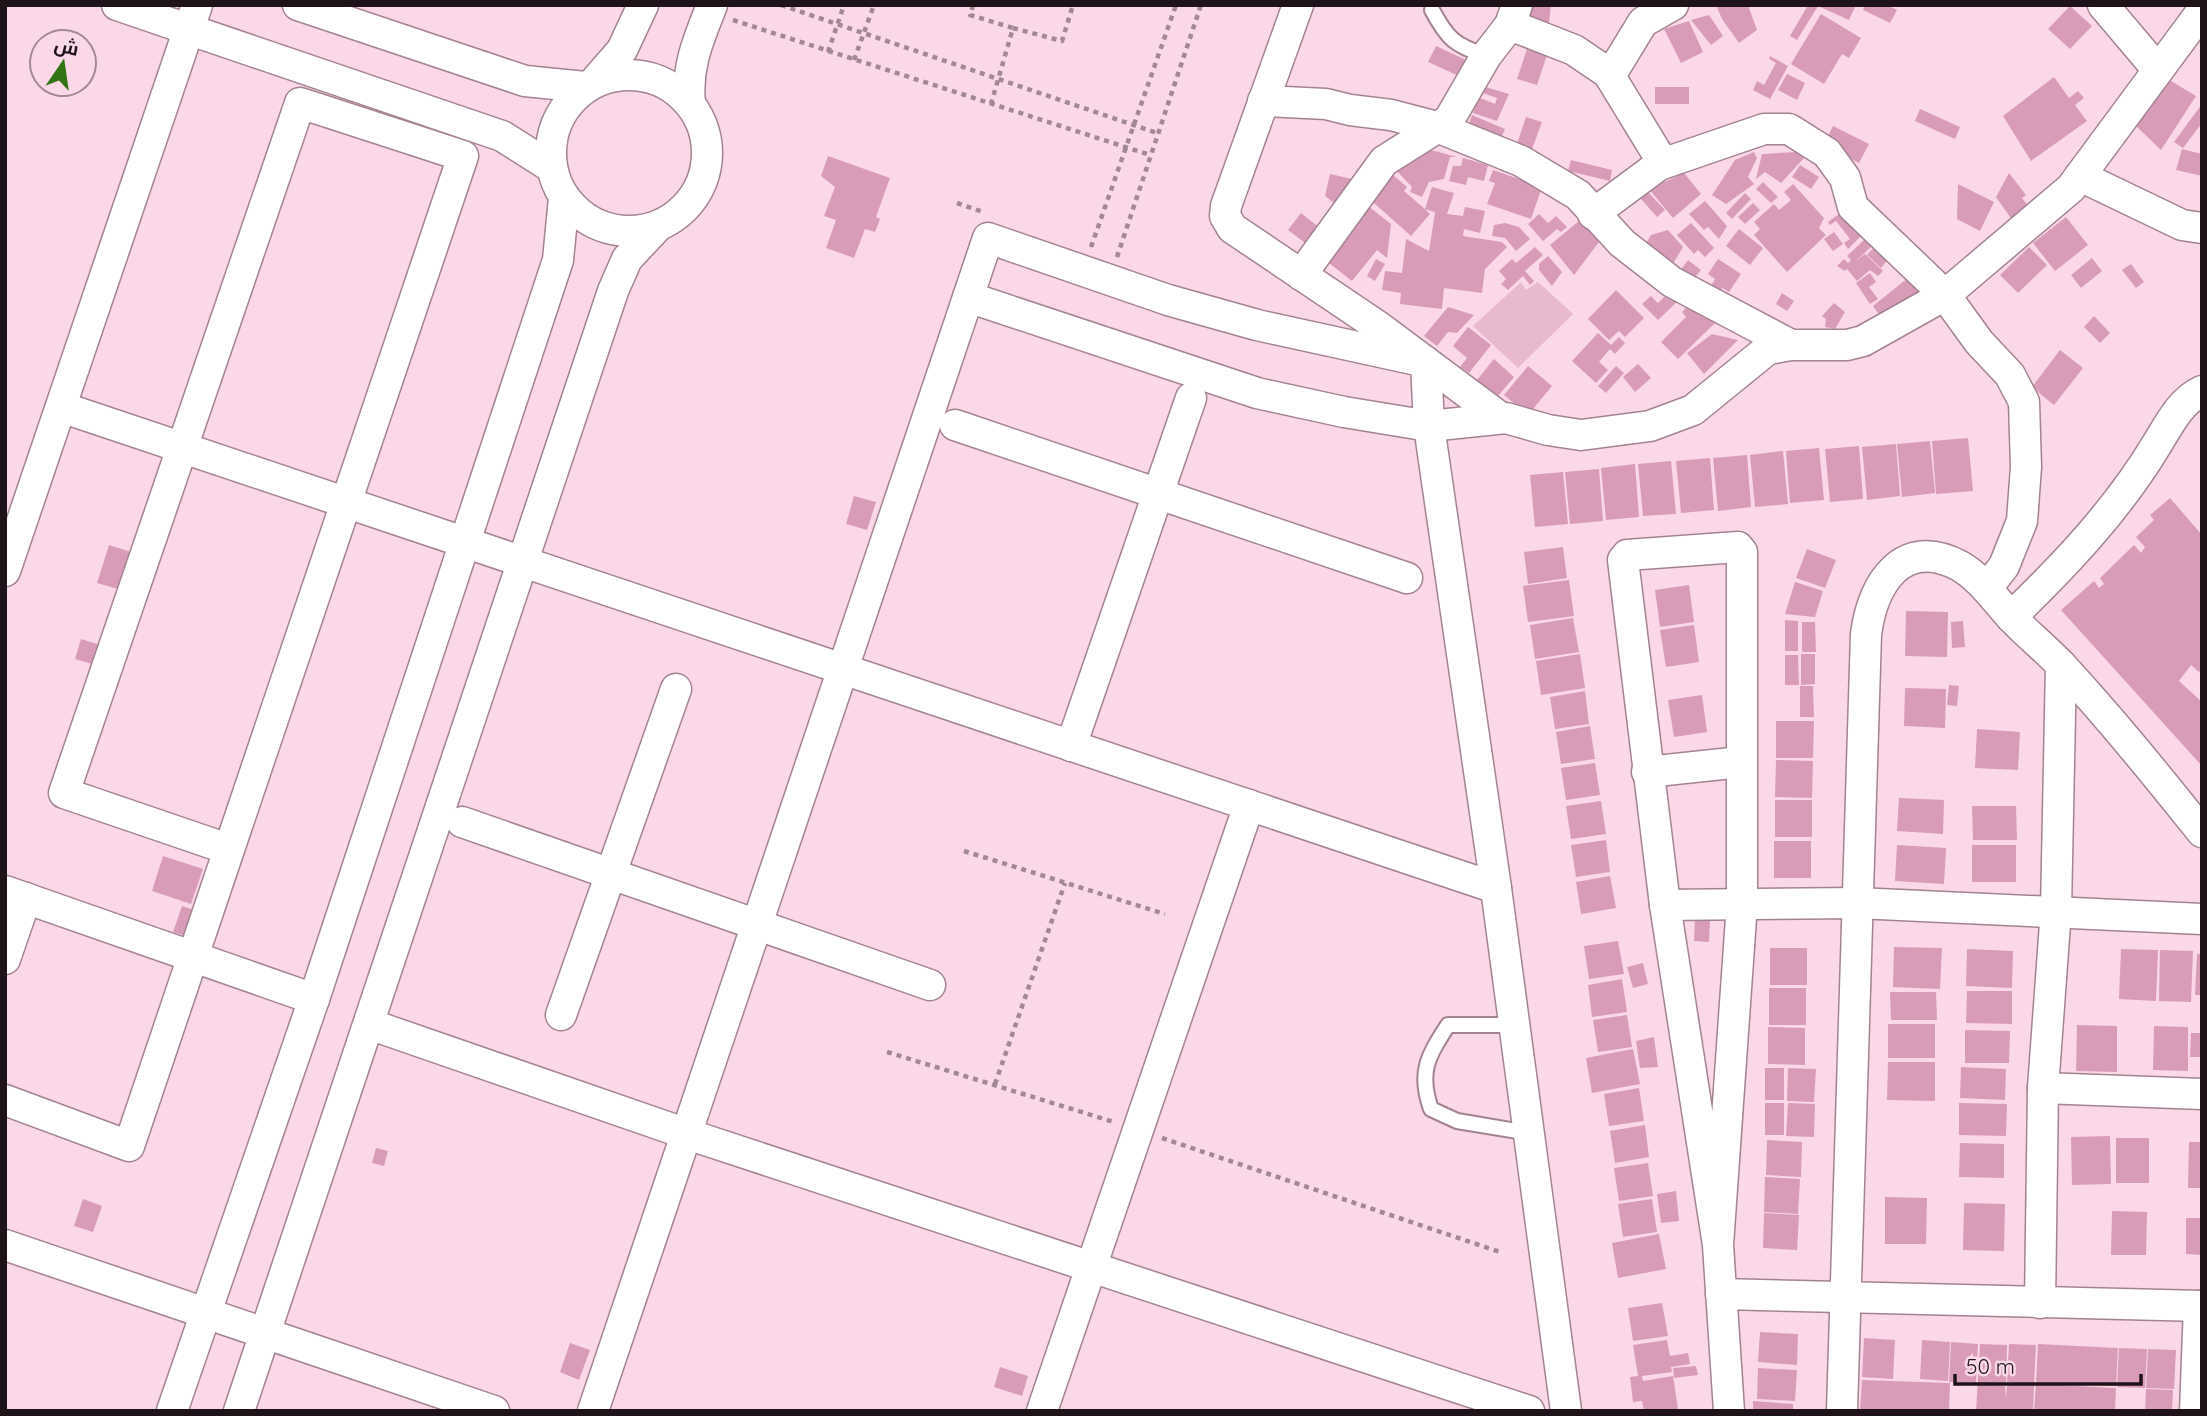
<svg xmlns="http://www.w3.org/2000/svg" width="2207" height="1416" font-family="Quicksand,Cairo,sans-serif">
  <rect width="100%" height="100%" fill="#fbd8e8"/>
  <polygon fill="#e8b9cf" points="1521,282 1526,290 1538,282 1573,314 1518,368 1473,326"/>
  <g fill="#d89cb9">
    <polygon points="1520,5 1551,5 1549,23 1518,19"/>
    <polygon points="1716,5 1748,5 1757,30 1739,43 1722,19"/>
    <polygon points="1808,5 1856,5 1849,20 1818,6 1797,40 1790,36"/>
    <polygon points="1865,5 1887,5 1897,10 1890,23 1863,10"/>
    <polygon points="2070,6 2092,26 2070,49 2048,29"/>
    <polygon points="1821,14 1861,38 1849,58 1842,54 1824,84 1791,64"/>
    <polygon points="1709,15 1723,36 1711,45 1691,20"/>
    <polygon points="1689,21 1703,52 1681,63 1664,29"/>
    <polygon points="1436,46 1466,60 1459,76 1428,62"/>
    <polygon points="1528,46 1548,52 1537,85 1517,79"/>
    <polygon points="1770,56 1788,66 1770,99 1753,90 1757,81 1764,85 1776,63 1769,59"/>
    <polygon points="1787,74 1805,83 1797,100 1778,90"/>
    <polygon points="2054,77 2069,98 2078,91 2084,98 2075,105 2087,121 2031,161 2003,116"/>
    <polygon points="2166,78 2196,96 2161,150 2136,126"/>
    <polygon points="1482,86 1509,94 1497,121 1473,113 1478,97 1495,104 1497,98 1480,92"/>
    <rect x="1655" y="87" width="34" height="17"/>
    <polygon points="2202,104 2202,123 2183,148 2174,142"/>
    <polygon points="1920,109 1960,127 1955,139 1915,121"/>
    <polygon points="1472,115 1505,129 1498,145 1466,132"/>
    <polygon points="1526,117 1542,122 1531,152 1516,147"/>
    <polygon points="1833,126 1869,144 1859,163 1824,145"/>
    <polygon points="1427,149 1457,157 1450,157 1444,179 1429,182 1422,197 1410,192 1412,187 1390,164"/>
    <polygon points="2182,149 2202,154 2202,176 2176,170"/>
    <polygon points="1754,152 1757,158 1748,177 1754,184 1726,204 1712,195 1735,160"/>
    <polygon points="1796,152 1805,157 1781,183 1765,172 1756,179 1762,154"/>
    <polygon points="828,156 890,178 876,217 880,219 875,232 865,229 854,258 826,248 836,220 824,216 835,187 821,176"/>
    <polygon points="1463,158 1488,165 1484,181 1468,177 1466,185 1449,181 1453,166 1461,166"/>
    <polygon points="1571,160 1612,170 1610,181 1568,171"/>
    <polygon points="1800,165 1819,177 1811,189 1792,177"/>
    <polygon points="1387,170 1407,187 1404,191 1425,209 1432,187 1454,193 1447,214 1463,216 1465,207 1485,211 1480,233 1464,229 1463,236 1502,242 1507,247 1485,269 1482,293 1444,288 1442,309 1400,304 1401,293 1382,290 1385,271 1402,273 1406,239 1429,251 1435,212 1425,209 1430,214 1411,236 1365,195"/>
    <polygon points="1493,170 1542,187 1531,219 1487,204 1495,183 1489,181"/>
    <polygon points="1684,173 1701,194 1673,218 1649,189"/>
    <polygon points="2009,173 2026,195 2022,198 2029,207 2020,231 1996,197"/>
    <polygon points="1330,174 1361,181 1341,208 1325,196"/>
    <polygon points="1763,182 1778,197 1771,203 1756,189"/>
    <polygon points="1793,184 1824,218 1819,228 1826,235 1787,272 1754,235 1760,229 1754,222 1774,204 1779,210 1791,200 1784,192"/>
    <polygon points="1958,184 1994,202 1980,231 1957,219"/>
    <polygon points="1648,192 1665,210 1657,217 1641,199"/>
    <polygon points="1745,193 1751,199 1732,219 1726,213"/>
    <polygon points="1705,201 1727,226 1719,239 1708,227 1704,230 1689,214"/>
    <polygon points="1753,203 1760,210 1745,224 1738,217"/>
    <polygon points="1368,206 1391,224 1387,258 1377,250 1352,281 1325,260"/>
    <polygon points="1846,209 1862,235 1848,249 1844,243 1850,239 1836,221 1830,225 1828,222"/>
    <polygon points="1301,213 1326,233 1313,249 1288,230"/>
    <polygon points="1539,214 1548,223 1556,216 1567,227 1561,232 1557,229 1543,241 1528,224"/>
    <polygon points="2066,217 2088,245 2055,271 2033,243"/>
    <polygon points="1579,221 1602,238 1574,275 1550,245"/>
    <polygon points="1505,223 1519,227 1530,239 1516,251 1505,238 1492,236 1494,225"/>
    <polygon points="1691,223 1714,248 1705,257 1698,250 1694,254 1677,235"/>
    <polygon points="1739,229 1763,248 1750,265 1726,246"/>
    <polygon points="1668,230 1683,247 1671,267 1642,250 1651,235"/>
    <polygon points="1834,232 1843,244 1833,251 1824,239"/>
    <polygon points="1865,239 1871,247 1856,261 1865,254 1883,271 1878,276 1870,270 1857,281 1847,269 1845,271 1837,266 1844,259 1848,263 1851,260 1847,256"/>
    <polygon points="1875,246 1889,258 1881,268 1867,255"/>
    <polygon points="1535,247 1543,255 1525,271 1534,281 1530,285 1523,276 1508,290 1501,284 1506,279 1499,271 1512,259 1516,263"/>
    <polygon points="2029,247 2047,265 2018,293 2000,275"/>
    <polygon points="1548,256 1562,272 1552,286 1539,270 1539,264"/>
    <polygon points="2092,258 2102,271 2081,288 2071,275"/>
    <polygon points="1376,259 1385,264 1375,281 1367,276"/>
    <polygon points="1718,259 1741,274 1729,292 1722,288 1719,294 1710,288 1715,279 1708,274"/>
    <polygon points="1688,260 1701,270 1688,286 1676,276"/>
    <polygon points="2131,264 2144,282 2136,288 2122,270"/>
    <polygon points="1870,273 1876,282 1869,287 1878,299 1870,304 1856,283"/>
    <polygon points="1909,277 1926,293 1882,319 1873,306"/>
    <polygon points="1672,289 1681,298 1658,320 1642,304 1651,296 1658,303"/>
    <polygon points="1616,290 1644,318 1625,337 1619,331 1609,340 1588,319"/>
    <polygon points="1782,293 1794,301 1787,311 1776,304"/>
    <polygon points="1694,300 1716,322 1678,359 1661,342 1686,317 1682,312"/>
    <polygon points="1834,303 1845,312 1835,329 1825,327 1826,319 1822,316"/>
    <polygon points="1448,307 1474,315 1457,333 1448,332 1437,346 1424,336"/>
    <polygon points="2094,316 2110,333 2100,343 2084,327"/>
    <polygon points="1468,327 1491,345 1469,373 1460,367 1467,358 1453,346"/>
    <polygon points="1598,333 1611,345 1619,337 1625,343 1615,354 1610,349 1599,362 1608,370 1596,383 1572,361"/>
    <polygon points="1712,334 1738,340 1704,374 1687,353"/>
    <polygon points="2060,350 2083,368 2054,405 2032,387"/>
    <polygon points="1494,359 1514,377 1498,396 1477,380"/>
    <polygon points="1638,364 1651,378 1635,392 1623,377"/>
    <polygon points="1528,366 1552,386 1528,415 1504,395"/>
    <polygon points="1616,366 1624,373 1606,393 1598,386"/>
    <polygon points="1968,438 1973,491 1936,494 1932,441"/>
    <polygon points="1930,441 1935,493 1902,497 1897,444"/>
    <polygon points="1896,444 1900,496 1867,500 1862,447"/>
    <polygon points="1859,446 1863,499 1830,502 1825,449"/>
    <polygon points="1819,448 1824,500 1790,503 1786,451"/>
    <polygon points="1783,451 1788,504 1755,507 1750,455"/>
    <polygon points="1747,455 1751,507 1718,511 1713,458"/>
    <polygon points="1710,458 1714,510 1681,513 1676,461"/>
    <polygon points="1671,461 1676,514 1643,516 1638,464"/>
    <polygon points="1635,464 1639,517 1606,520 1601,468"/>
    <polygon points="1599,469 1603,521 1570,524 1565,472"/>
    <polygon points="1563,472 1568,524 1535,527 1530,475"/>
    <polygon points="854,496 876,502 867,530 846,524"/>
    <polygon points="2170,498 2202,535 2202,668 2199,672 2191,665 2179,681 2202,702 2202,766 2061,610 2094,581 2099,588 2104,584 2100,578 2134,545 2141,553 2145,547 2136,537 2154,520 2150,515"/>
    <polygon points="109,545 144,556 132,593 97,583"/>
    <polygon points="1563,547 1567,578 1528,584 1524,552"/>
    <polygon points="1807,549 1836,560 1825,588 1796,578"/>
    <polygon points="1569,580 1574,616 1528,622 1523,586"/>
    <polygon points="1795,582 1823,591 1815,617 1785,614"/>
    <polygon points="1689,585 1694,622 1660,627 1655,590"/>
    <polygon points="1906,611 1948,612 1947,657 1905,656"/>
    <polygon points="1573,618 1579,652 1535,659 1530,625"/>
    <polygon points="1785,620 1798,621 1798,651 1785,651"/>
    <polygon points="1963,621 1965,647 1952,648 1951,622"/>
    <polygon points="1802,622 1815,622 1816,652 1802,652"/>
    <polygon points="1694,625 1699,662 1666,667 1660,630"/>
    <polygon points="81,639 100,645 105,668 75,659"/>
    <polygon points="1580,654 1585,688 1541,695 1536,661"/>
    <polygon points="1801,654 1815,654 1815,684 1801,685"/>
    <polygon points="1785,655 1798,655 1799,685 1785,685"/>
    <polygon points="1949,685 1959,686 1957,706 1947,705"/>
    <polygon points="1800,686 1813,686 1814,717 1800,717"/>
    <polygon points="1905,688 1946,689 1945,728 1904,726"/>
    <polygon points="1585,691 1589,724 1555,729 1550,697"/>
    <polygon points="1702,695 1707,732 1674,737 1668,700"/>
    <polygon points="1776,721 1814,721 1813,758 1776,758"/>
    <polygon points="1590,726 1595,759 1561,764 1556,732"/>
    <polygon points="1977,729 2020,732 2018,770 1975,768"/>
    <polygon points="1776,760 1813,761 1812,798 1775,797"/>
    <polygon points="1595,763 1600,795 1566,800 1561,768"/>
    <polygon points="1899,798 1944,800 1943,834 1897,831"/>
    <rect x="1775" y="800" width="37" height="37"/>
    <polygon points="1601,801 1606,834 1571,839 1566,806"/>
    <polygon points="1972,806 2016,806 2017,840 1973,840"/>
    <polygon points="1606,840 1610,872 1576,877 1571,845"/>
    <rect x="1774" y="841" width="37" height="37"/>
    <polygon points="1897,845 1946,848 1944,884 1895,881"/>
    <rect x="1972" y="845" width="44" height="37"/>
    <polygon points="163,856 203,869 191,904 152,891"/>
    <polygon points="1610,876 1616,908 1581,914 1576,882"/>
    <polygon points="182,906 201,912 192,938 173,932"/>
    <polygon points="1695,918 1710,919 1709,942 1694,941"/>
    <polygon points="1618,941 1624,974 1589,979 1584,946"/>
    <polygon points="1894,947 1942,948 1940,989 1893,987"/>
    <rect x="1770" y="948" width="37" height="37"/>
    <polygon points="1967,949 2013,951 2012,988 1966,986"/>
    <polygon points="2121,949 2158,950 2156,1001 2119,999"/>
    <polygon points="2160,950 2193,951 2191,1002 2159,1001"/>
    <polygon points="2197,954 2202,954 2202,995 2195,995"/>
    <polygon points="1643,963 1648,984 1633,988 1627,967"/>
    <polygon points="1622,979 1627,1012 1592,1017 1588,985"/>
    <rect x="1769" y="988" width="37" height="37"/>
    <polygon points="1967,991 2012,991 2012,1024 1966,1023"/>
    <polygon points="1890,992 1936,992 1937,1020 1891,1020"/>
    <polygon points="1627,1015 1632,1047 1598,1052 1593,1020"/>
    <rect x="1888" y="1024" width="47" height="34"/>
    <polygon points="2077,1025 2117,1026 2117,1072 2076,1071"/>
    <polygon points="2154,1026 2188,1027 2188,1071 2153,1070"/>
    <polygon points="1768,1027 1805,1028 1805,1065 1768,1064"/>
    <polygon points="1965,1030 2010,1031 2009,1063 1965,1063"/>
    <polygon points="2191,1033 2202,1033 2202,1057 2190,1057"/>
    <polygon points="1654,1037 1658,1067 1640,1068 1636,1041"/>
    <polygon points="1633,1049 1640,1084 1592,1093 1586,1058"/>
    <polygon points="1888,1062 1935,1062 1935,1101 1887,1100"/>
    <polygon points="1961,1067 2006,1069 2005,1100 1960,1098"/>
    <rect x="1765" y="1068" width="19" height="32"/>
    <polygon points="1788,1068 1816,1069 1814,1102 1787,1101"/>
    <polygon points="1639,1088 1644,1121 1609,1126 1604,1094"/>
    <rect x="1765" y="1103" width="19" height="32"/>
    <polygon points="1788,1103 1815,1104 1814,1137 1786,1136"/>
    <polygon points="1959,1103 2007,1104 2006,1136 1959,1135"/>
    <polygon points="1645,1125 1649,1157 1615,1163 1610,1131"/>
    <polygon points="2110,1136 2111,1184 2072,1185 2071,1137"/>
    <rect x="2116" y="1138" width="33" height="45"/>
    <polygon points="1767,1140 1802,1142 1801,1177 1766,1175"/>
    <polygon points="2189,1142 2202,1142 2202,1188 2188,1188"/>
    <polygon points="1960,1143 2004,1144 2004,1178 1959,1177"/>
    <polygon points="376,1148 388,1151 384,1166 372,1163"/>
    <polygon points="1648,1163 1653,1196 1619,1201 1614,1168"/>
    <polygon points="1765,1177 1800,1179 1798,1214 1764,1212"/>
    <polygon points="1676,1191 1679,1221 1661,1223 1657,1194"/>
    <polygon points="1885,1197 1927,1198 1926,1244 1885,1244"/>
    <polygon points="83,1199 102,1206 93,1232 74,1226"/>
    <polygon points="1652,1199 1657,1232 1623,1237 1618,1204"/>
    <polygon points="1964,1203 2005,1204 2004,1251 1963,1250"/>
    <polygon points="2112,1211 2147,1212 2146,1255 2111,1255"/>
    <polygon points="1764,1213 1799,1215 1797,1250 1763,1248"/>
    <polygon points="2186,1218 2202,1218 2202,1255 2186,1254"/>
    <polygon points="1659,1234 1666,1269 1618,1278 1612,1243"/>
    <polygon points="1662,1303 1668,1336 1633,1341 1628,1308"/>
    <polygon points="1760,1332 1798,1334 1797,1365 1758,1362"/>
    <polygon points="1864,1338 1895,1340 1893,1379 1862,1377"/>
    <polygon points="1667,1340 1670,1356 1688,1353 1690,1364 1671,1367 1672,1372 1642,1376 1643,1381 1673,1376 1678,1409 1644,1411 1642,1401 1633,1402 1630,1377 1638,1376 1633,1345"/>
    <polygon points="1922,1340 1950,1342 1948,1381 1920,1379"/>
    <polygon points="1951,1342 1978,1344 1976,1383 1949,1382"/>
    <polygon points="570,1343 590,1350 579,1380 560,1372"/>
    <polygon points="1980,1344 2007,1345 2006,1385 1987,1385 2005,1386 2006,1399 2007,1384 2034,1385 2033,1411 1976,1411"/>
    <polygon points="2009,1344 2036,1345 2034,1384 2007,1382"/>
    <polygon points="2038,1344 2118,1348 2116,1386 2036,1383"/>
    <polygon points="2119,1348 2147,1349 2145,1388 2117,1387"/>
    <polygon points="2148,1349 2176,1350 2174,1389 2146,1388"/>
    <polygon points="1696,1366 1698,1375 1674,1378 1673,1368"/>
    <polygon points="1000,1367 1028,1376 1022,1396 994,1387"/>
    <polygon points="1758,1368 1797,1370 1795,1401 1757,1399"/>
    <polygon points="1862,1380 1950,1383 1949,1411 1860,1411"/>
    <polygon points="2036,1384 2116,1388 2115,1411 2034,1411"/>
    <polygon points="2146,1389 2173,1390 2172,1411 2145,1411"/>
    <polygon points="1753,1401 1793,1404 1793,1411 1753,1411"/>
  </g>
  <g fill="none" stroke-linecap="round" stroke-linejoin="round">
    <defs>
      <g id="service">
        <path d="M1432 10C1448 40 1455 45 1486 56"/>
        <path d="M1514 1025H1448C1428 1056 1418 1072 1431 1109L1457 1121 1529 1133"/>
      </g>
      <g id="minor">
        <polyline points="117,5 502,136 551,167"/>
        <polyline points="298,5 525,81 585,87"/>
        <polyline points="1298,5 1226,206 1225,216 1232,228 1379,327 1501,418"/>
        <polyline points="2103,5 2158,70"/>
        <polyline points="1510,25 1574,50 1608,73 1663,163"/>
        <circle cx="629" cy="153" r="78"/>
        <polyline points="1610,76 1643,22 1673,5"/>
        <polyline points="595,81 622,50 643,5"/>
        <polyline points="1263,101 1326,104 1350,110 1391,115 1437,127 1521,161 1578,195 1622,243 1672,282 1791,345"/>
        <path d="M690 103C686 66 699 39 712 5"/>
        <polyline points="2080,176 2182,225 2202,228"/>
        <polyline points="1593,214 1659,165 1764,129 1789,129 1827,153 1845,178 1853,207 1945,295 1979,342 2010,375 2024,402 2026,467 2022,521 2004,566 1987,588"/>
        <polyline points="1301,275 1384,161 1449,120 1486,56 1510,25 1517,5"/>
        <polyline points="968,297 1257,393 1344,412 1429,426 1506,418 1548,430 1581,435 1650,426 1693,410 1768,349 1791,345 1847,345 1863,341 1945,295 2071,188 2202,11"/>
        <polyline points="61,407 1496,888"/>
        <polyline points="955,425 1407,578"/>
        <polyline points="5,571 197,5"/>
        <path d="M2011 617C2066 564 2118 509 2157 444 2169 425 2180 401 2202 391"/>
        <polyline points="1071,746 1191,398"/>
        <polyline points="1647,772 1741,762"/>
        <polyline points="462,822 930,985"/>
        <polyline points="5,891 314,999"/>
        <polyline points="1665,905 1857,903 2202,919"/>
        <polyline points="5,959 26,898"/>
        <polyline points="561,1015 676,689"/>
        <polyline points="369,1024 687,1134 1529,1411"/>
        <polyline points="2043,1088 2202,1094"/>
        <polyline points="5,1100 129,1146 463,156 300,103 64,793 228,849"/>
        <polyline points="5,1245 494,1411"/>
        <polyline points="1718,1245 1742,904 1742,552 1738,547 1627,555 1623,560 1665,905 1718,1245 1729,1411"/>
        <polyline points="1721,1294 2202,1306"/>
        <polyline points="2040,1303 2043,1088 2056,910 2061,665"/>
        <polyline points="172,1411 314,999 558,260 564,198"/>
        <polyline points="239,1411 613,291 627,259 657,227"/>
        <polyline points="593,1411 988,238 1168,300 1257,325 1426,362 1429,426 1496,888 1566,1411"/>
        <polyline points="1042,1411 1249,805"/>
        <path d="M1842 1411 1866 634C1873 584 1902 535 1960 566 1982 579 1995 600 2012 618 2028 635 2046 649 2062 666 2111 719 2157 776 2202 832"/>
        <polyline points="2195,1411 2199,1306"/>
      </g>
    </defs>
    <use href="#service" stroke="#a38392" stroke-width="18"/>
    <use href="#minor" stroke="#a38392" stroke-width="33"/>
    <g stroke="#a18893" stroke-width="4.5" stroke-dasharray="5 5" stroke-linecap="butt">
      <polyline points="781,5 1157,133"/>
      <polyline points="973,5 970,15 1013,28 991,104"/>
      <polyline points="733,20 1150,155"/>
      <polyline points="1013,28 1062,41 1073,5"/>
      <polyline points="828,52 844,5"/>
      <polyline points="854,60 874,5"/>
      <polyline points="957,203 983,212"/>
      <polyline points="1091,247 1176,5"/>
      <polyline points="1117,257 1201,5"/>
      <polyline points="964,851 1165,914"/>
      <polyline points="887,1052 1114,1122"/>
      <polyline points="995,1084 1065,883"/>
      <polyline points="1162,1138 1500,1252"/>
    </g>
    <use href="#service" stroke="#fff" stroke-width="14"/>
    <use href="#minor" stroke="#fff" stroke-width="30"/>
  </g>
  <rect width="2207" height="1416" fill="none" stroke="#1f1319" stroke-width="14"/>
  <g transform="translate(63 63) rotate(13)"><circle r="33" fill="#fbd8e8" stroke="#a38995" stroke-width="2"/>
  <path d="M0-5L12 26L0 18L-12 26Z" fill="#327515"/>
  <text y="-10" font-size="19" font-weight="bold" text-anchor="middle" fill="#1f1319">ش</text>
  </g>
  <path d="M1955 1374v10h186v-10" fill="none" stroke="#1f1319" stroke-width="3.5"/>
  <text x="1966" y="1374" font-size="21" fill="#1f1319" stroke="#fbd8e8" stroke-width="5" paint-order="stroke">50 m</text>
</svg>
